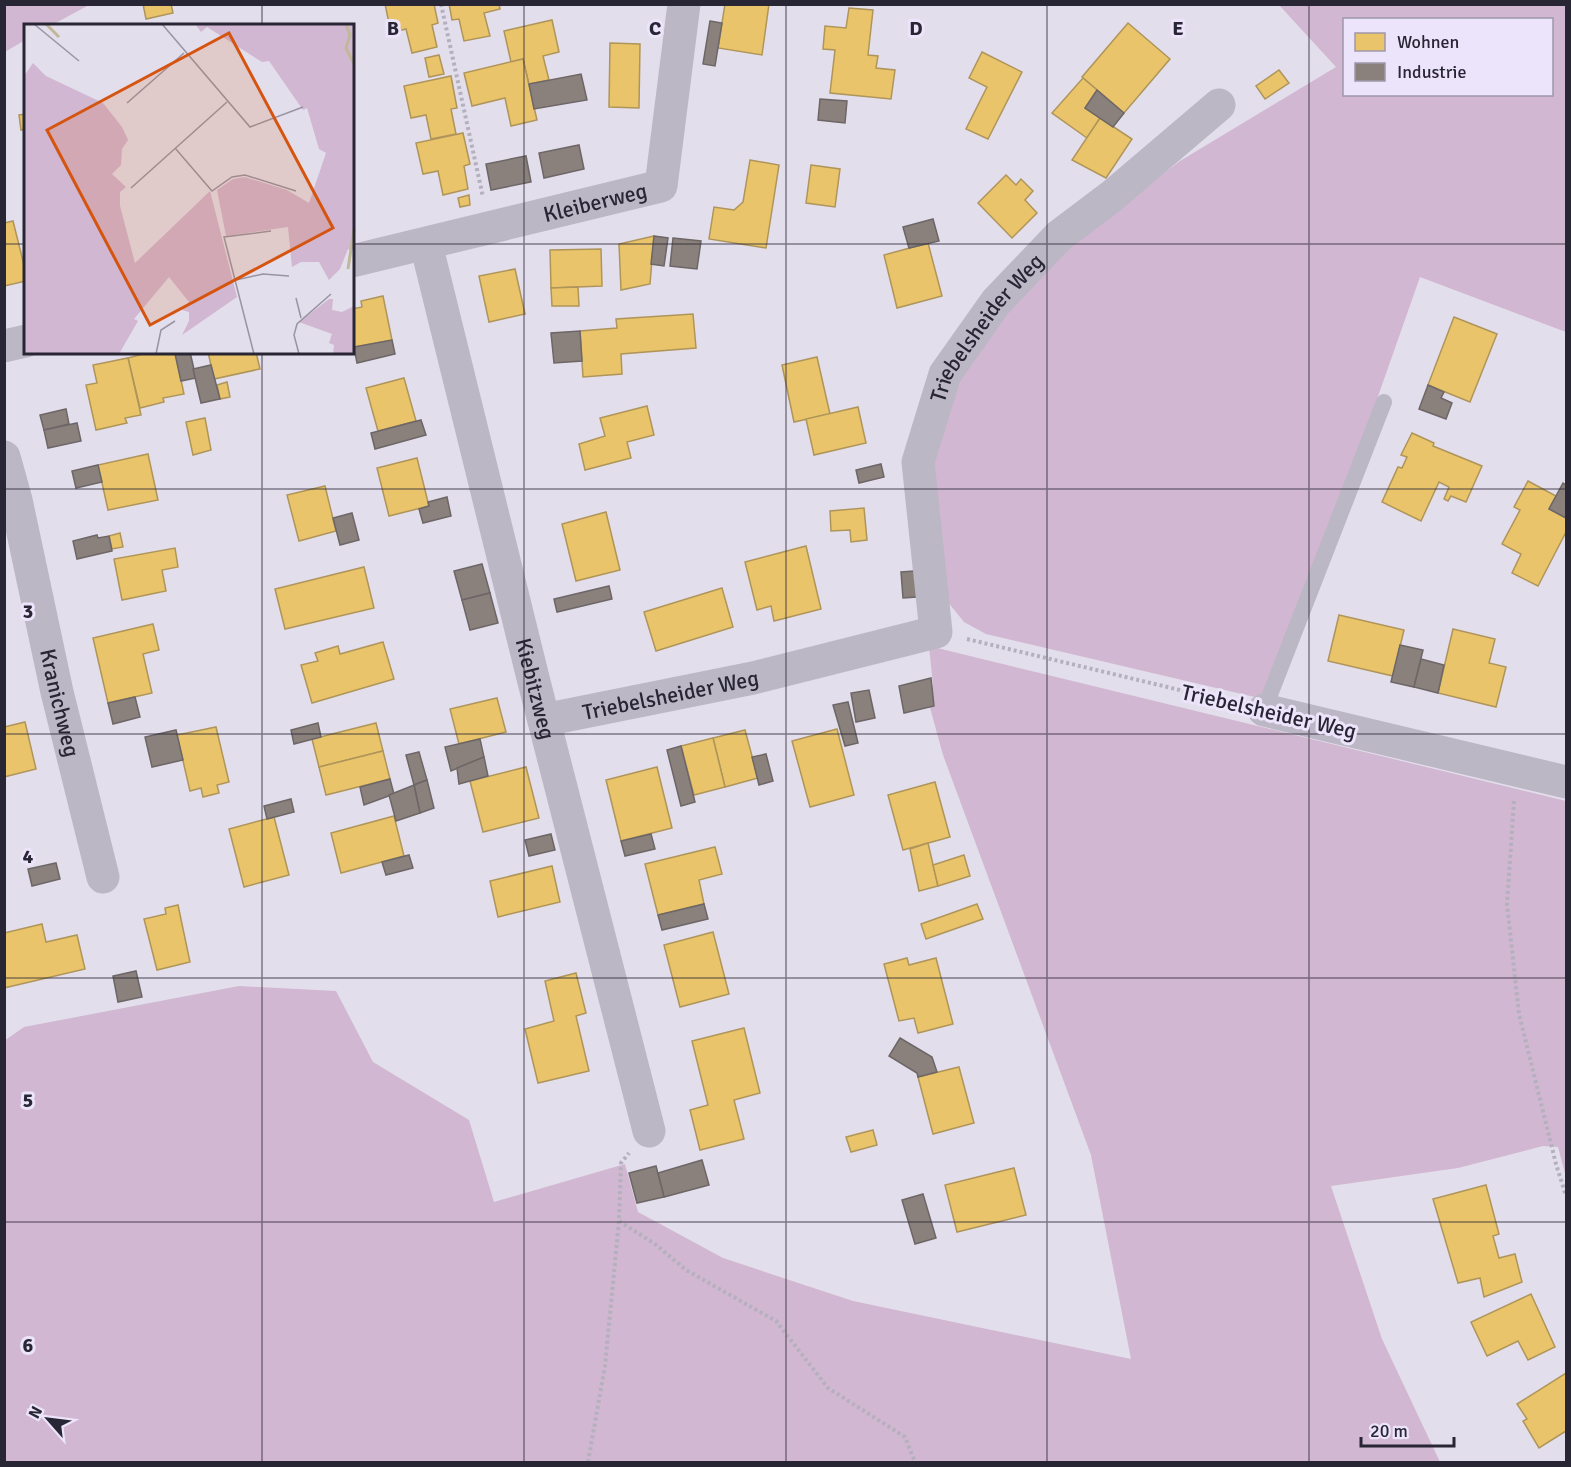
<svg xmlns="http://www.w3.org/2000/svg" width="1571" height="1467" font-family="Signika,sans-serif">
  <rect width="100%" height="100%" fill="#e3deec"/>
  <g fill="#d1b7d1" fill-rule="evenodd">
    <polygon points="5,4 89,4 89,5 52,25 26,26 25,40 5,52"/>
    <path d="M1279 5H1566V332L1420 277 1376 402 1263 699 986 634 964 622 947 601 929 462 956 380 1005 310 1067 246 1180 161 1336 67ZM1344 20H1552V94H1344Z"/>
    <polygon points="929,646 1566,801 1566,1177 1558,1147 1543,1146 1458,1168 1331,1186 1382,1339 1440,1462 5,1462 4,1041 24,1027 239,986 336,991 373,1062 469,1120 494,1202 625,1164 638,1212 723,1258 853,1301 1131,1359 1091,1155 943,755 926,693 933,685"/>
  </g>
  <g fill="#e9c46a" stroke="#af955a" stroke-width="1.5">
    <polygon points="143,4 171,4 173,13 146,19"/>
    <polygon points="385,4 434,4 438,23 432,25 437,47 412,53 406,29 391,33"/>
    <polygon points="449,4 499,4 500,9 484,13 490,36 464,41 459,19 452,20"/>
    <polygon points="725,4 769,4 762,55 718,48"/>
    <polygon points="849,8 873,10 868,55 878,56 876,68 895,70 891,99 830,93 835,50 823,49 825,26 846,28"/>
    <polygon points="552,20 559,52 543,56 549,80 529,84 523,59 511,62 504,31"/>
    <polygon points="1128,23 1170,59 1124,113 1082,77"/>
    <polygon points="610,43 640,44 639,108 609,107"/>
    <polygon points="982,52 1022,72 988,139 966,129 987,87 969,78"/>
    <polygon points="439,55 444,74 429,77 425,58"/>
    <polygon points="523,59 537,120 511,126 505,98 472,106 464,73"/>
    <polygon points="1279,70 1289,83 1265,99 1256,86"/>
    <polygon points="451,76 457,108 451,109 456,134 431,139 426,115 411,118 404,86"/>
    <polygon points="1083,78 1097,90 1085,108 1100,118 1087,138 1052,113"/>
    <polygon points="26,114 26,129 21,130 19,115"/>
    <polygon points="1100,118 1132,139 1106,178 1072,160"/>
    <polygon points="463,133 470,164 464,166 468,189 443,195 438,171 423,174 416,143"/>
    <polygon points="750,160 779,165 766,248 709,239 714,207 734,210 743,202"/>
    <polygon points="811,165 840,169 835,207 806,203"/>
    <polygon points="1006,175 1016,185 1021,179 1033,191 1025,200 1037,213 1012,238 978,203"/>
    <polygon points="469,195 470,205 460,207 458,198"/>
    <polygon points="13,221 26,273 26,281 4,286 4,223"/>
    <polygon points="654,236 650,284 621,290 619,244"/>
    <polygon points="928,243 942,296 897,308 884,255"/>
    <polygon points="601,249 602,286 551,288 550,250"/>
    <polygon points="515,269 525,314 489,322 479,276"/>
    <polygon points="578,287 579,306 552,306 551,288"/>
    <polygon points="383,296 392,340 354,347 352,309 362,307 361,301"/>
    <polygon points="693,314 696,348 621,354 622,374 583,377 580,331 617,328 616,319"/>
    <polygon points="1454,317 1497,334 1470,402 1428,385"/>
    <polygon points="150,352 175,352 184,394 163,398 164,402 140,408 128,358"/>
    <polygon points="208,352 256,352 260,369 214,379"/>
    <polygon points="817,357 830,414 794,422 782,365"/>
    <polygon points="128,358 141,415 125,418 127,423 96,430 86,385 97,383 93,365"/>
    <polygon points="404,378 416,421 378,431 366,388"/>
    <polygon points="227,382 230,397 220,399 217,385"/>
    <polygon points="647,406 654,435 627,442 631,458 585,470 579,444 605,436 600,418"/>
    <polygon points="858,407 866,443 814,455 806,419"/>
    <polygon points="205,418 211,450 193,455 186,422"/>
    <polygon points="1412,433 1434,443 1433,446 1482,466 1466,502 1451,496 1448,501 1444,499 1449,487 1439,482 1421,521 1382,502 1398,467 1402,468 1407,457 1401,455"/>
    <polygon points="148,454 158,500 108,510 98,465"/>
    <polygon points="417,458 429,506 389,516 377,468"/>
    <polygon points="1528,481 1556,496 1549,509 1566,518 1566,532 1538,586 1512,573 1521,554 1502,544 1520,510 1514,507"/>
    <polygon points="325,486 336,531 299,541 287,495"/>
    <polygon points="864,508 867,540 851,542 850,530 831,531 830,511"/>
    <polygon points="606,512 620,570 576,581 562,524"/>
    <polygon points="120,533 123,547 112,549 109,536"/>
    <polygon points="806,546 821,609 774,621 771,606 757,610 745,562"/>
    <polygon points="175,548 178,567 162,570 166,591 122,600 114,559"/>
    <polygon points="364,567 374,608 285,629 275,589"/>
    <polygon points="722,588 733,627 656,651 644,612"/>
    <polygon points="1339,615 1404,630 1393,676 1328,661"/>
    <polygon points="153,624 159,650 143,654 152,693 108,703 93,638"/>
    <polygon points="1453,629 1495,639 1489,663 1506,667 1496,707 1438,693"/>
    <polygon points="383,642 394,679 312,703 301,665 318,661 315,653 338,646 340,654"/>
    <polygon points="497,698 506,732 459,744 450,709"/>
    <polygon points="25,722 36,769 4,777 4,727"/>
    <polygon points="376,723 383,751 319,767 312,739"/>
    <polygon points="216,727 229,782 217,785 219,793 203,797 201,788 190,791 177,735"/>
    <polygon points="837,729 854,795 810,807 792,741"/>
    <polygon points="745,730 758,778 725,787 713,738"/>
    <polygon points="713,738 725,787 694,795 681,746"/>
    <polygon points="383,751 390,779 326,795 319,767"/>
    <polygon points="526,767 539,818 483,832 470,781"/>
    <polygon points="657,767 672,828 621,841 606,780"/>
    <polygon points="935,782 950,837 903,850 888,795"/>
    <polygon points="394,816 404,856 341,873 331,833"/>
    <polygon points="274,817 289,875 244,887 229,829"/>
    <polygon points="928,843 938,886 919,891 910,849"/>
    <polygon points="715,847 722,874 699,880 704,904 658,915 645,864"/>
    <polygon points="964,855 970,876 938,886 933,865"/>
    <polygon points="552,866 560,902 498,917 490,881"/>
    <polygon points="977,904 983,919 926,939 921,924"/>
    <polygon points="178,905 190,962 157,970 144,919 166,914 165,908"/>
    <polygon points="42,924 46,942 77,935 85,969 4,988 4,933"/>
    <polygon points="713,932 729,994 680,1007 664,945"/>
    <polygon points="907,958 909,965 936,958 953,1024 918,1033 914,1018 899,1021 884,964"/>
    <polygon points="576,973 586,1013 576,1016 589,1071 538,1083 525,1029 554,1021 545,981"/>
    <polygon points="744,1028 760,1093 734,1100 744,1139 700,1150 690,1110 708,1105 692,1041"/>
    <polygon points="959,1067 974,1123 933,1134 918,1077"/>
    <polygon points="873,1130 877,1145 851,1152 846,1137"/>
    <polygon points="1014,1168 1026,1215 957,1232 945,1185"/>
    <polygon points="1486,1185 1499,1234 1493,1236 1499,1258 1515,1254 1522,1282 1484,1297 1480,1278 1458,1283 1433,1199"/>
    <polygon points="1531,1294 1555,1347 1528,1360 1518,1341 1487,1356 1471,1322"/>
    <polygon points="1566,1373 1566,1431 1539,1448 1523,1421 1527,1419 1517,1404"/>
  </g>
  <g fill="#8a817c" stroke="#6d6667" stroke-width="1.5">
    <polygon points="710,21 722,23 715,66 703,64"/>
    <polygon points="581,74 587,100 534,109 529,84"/>
    <polygon points="1097,90 1124,113 1113,127 1085,108"/>
    <polygon points="820,99 847,101 845,123 818,120"/>
    <polygon points="579,145 584,169 544,178 539,153"/>
    <polygon points="526,156 531,182 491,190 486,164"/>
    <polygon points="933,219 939,241 909,248 903,227"/>
    <polygon points="654,236 668,238 664,266 651,264"/>
    <polygon points="673,238 701,241 697,269 670,266"/>
    <polygon points="580,331 582,361 554,363 551,333"/>
    <polygon points="392,340 395,354 357,363 354,347"/>
    <polygon points="190,352 196,378 181,381 175,354"/>
    <polygon points="211,365 220,399 201,403 193,369"/>
    <polygon points="1428,385 1444,392 1441,398 1452,403 1446,419 1419,409"/>
    <polygon points="66,409 69,424 44,430 40,415"/>
    <polygon points="421,420 426,435 375,449 371,433"/>
    <polygon points="77,423 81,441 48,448 44,430"/>
    <polygon points="881,464 884,477 859,483 856,470"/>
    <polygon points="98,465 102,482 76,488 72,471"/>
    <polygon points="1563,483 1566,485 1566,518 1549,509"/>
    <polygon points="447,497 451,516 423,523 419,509 429,506 428,502"/>
    <polygon points="352,513 359,540 340,545 333,518"/>
    <polygon points="97,535 98,538 109,536 112,551 77,559 73,541"/>
    <polygon points="482,564 490,593 462,600 454,571"/>
    <polygon points="914,571 917,597 903,598 901,572"/>
    <polygon points="609,586 612,599 557,612 554,599"/>
    <polygon points="490,593 498,623 470,630 462,600"/>
    <polygon points="1400,645 1423,650 1414,687 1391,682"/>
    <polygon points="1421,659 1444,665 1438,693 1414,687"/>
    <polygon points="931,678 934,706 904,713 899,686"/>
    <polygon points="869,690 875,718 856,722 851,693"/>
    <polygon points="135,697 140,717 113,724 108,703"/>
    <polygon points="848,702 858,743 845,746 833,705"/>
    <polygon points="318,723 321,737 294,744 291,730"/>
    <polygon points="176,730 183,760 152,767 145,737"/>
    <polygon points="480,739 484,757 451,771 445,747"/>
    <polygon points="681,746 695,802 681,806 667,750"/>
    <polygon points="419,752 427,780 414,785 406,755"/>
    <polygon points="766,754 773,781 759,785 752,757"/>
    <polygon points="484,757 488,776 459,784 457,768"/>
    <polygon points="390,779 394,794 364,805 360,787"/>
    <polygon points="427,780 434,808 420,813 414,785"/>
    <polygon points="414,785 420,813 396,821 389,795"/>
    <polygon points="291,799 294,812 267,819 264,806"/>
    <polygon points="551,834 555,850 529,856 525,840"/>
    <polygon points="651,834 655,849 625,856 621,841"/>
    <polygon points="409,855 413,868 386,875 382,862"/>
    <polygon points="56,863 60,879 32,886 28,869"/>
    <polygon points="704,904 708,919 662,930 658,915"/>
    <polygon points="136,971 142,997 118,1002 113,976"/>
    <polygon points="900,1038 932,1057 937,1072 918,1077 917,1073 889,1056"/>
    <polygon points="702,1160 709,1185 664,1197 658,1173"/>
    <polygon points="656,1166 664,1197 637,1203 629,1173"/>
    <polygon points="923,1194 936,1238 915,1244 902,1200"/>
  </g>
  <g fill="none" stroke-linecap="round" stroke-linejoin="round">
    <g stroke="#b4b0be" stroke-width="4" stroke-dasharray="3 3" stroke-linecap="butt">
      <polyline points="441,4 483,197"/>
      <polyline points="967,639 1234,703"/>
      <polyline points="1514,801 1507,904 1519,1014 1556,1164 1566,1196"/>
      <polyline points="619,1221 655,1244 686,1270 776,1321 828,1388 905,1437 915,1462"/>
      <polyline points="588,1462 605,1366 619,1221 621,1163 629,1153"/>
    </g>
    <polyline stroke="#bbb7c5" stroke-width="16" points="1264,710 1384,402"/>
    <g stroke="#bbb7c5" stroke-width="33">
      <path id="s1" d="M426 244 533 678 649 1131"/>
      <path id="s2" d="M352 261 661 186 684 4"/>
      <polyline points="4,346 26,341"/>
      <path id="s3" d="M4 457 16 500 57 692 103 877"/>
      <polyline points="1264,710 1566,782"/>
      <path id="s4" d="M544 720 753 678 936 632 918 462 945 374 996 302 1059 236 1112 196 1219 105"/>
    </g>
  </g>
  <path fill="none" stroke="#282635" stroke-width="1.5" stroke-opacity="0.55" d="M262 4V26M524 4V1462M786 4V1462M1047 4V1462M1309 4V1462M4 244H26M352 244H1566M262 352V1462M4 489H1566M4 734H1566M4 978H1566M4 1222H1566"/>
  <g text-anchor="middle" stroke-width="6" stroke-linejoin="round" paint-order="stroke">
    <g font-size="22" fill="#282635" stroke="#ece4fa">
      <text dy="8" stroke="none"><textPath href="#s2" startOffset="250">Kleiberweg</textPath></text>
      <text dy="8" stroke="none"><textPath href="#s4" startOffset="726">Triebelsheider Weg</textPath></text>
      <text dy="8" stroke="none"><textPath href="#s1" startOffset="458">Kiebitzweg</textPath></text>
      <text dy="8" stroke="none"><textPath href="#s4" startOffset="129">Triebelsheider Weg</textPath></text>
      <text dy="8" stroke="none"><textPath href="#s3" startOffset="252">Kranichweg</textPath></text>
      <text transform="translate(1269 711) rotate(13)" y="8">Triebelsheider Weg</text>
    </g>
  </g>
  <g transform="translate(24 24)">
    <rect width="330" height="330" fill="#e3deec"/>
    <path d="M171 0H330V238L329 226 324 225 316 245 305 256 295 238H277L268 243 264 203 202 212 193 166 209 155 221 153 263 166 285 179 302 129 295 125 283 84 279 86 245 37 238 38 183 3 177 8ZM9 39 22 52 79 79 98 103 104 116 98 125 97 141 88 150 102 163 96 168V182L111 239 186 167 213 273 158 311 165 297V288L158 286 165 278 145 253 110 295 114 297 95 330H0V52ZM305 275H309L308 286 318 288 330 282V330H309L310 321 305 319 308 310 275 298Z" fill="#d1b7d1"/>
    <path fill="none" stroke="#c0b899" stroke-width="3" d="M22 0 35 13M322 0 326 11 322 24 330 40M324 245 330 205"/>
    <path fill="none" stroke="#9894a3" stroke-width="1.5" d="M10 0 55 37M138 0 226 103 279 83M103 79 160 29M151 124 188 167 208 153 221 151 272 167M107 164 203 78M212 256 239 250 265 252M272 274 277 294M114 330H146M132 330 137 306 151 297M230 330 200 213 247 207M275 330 270 311 273 300 307 270"/>
    <path fill="#d55410" fill-opacity="0.15" stroke="#d55410" stroke-width="3" d="M205 9 309 204 126 301 23 106Z"/>
    <rect width="330" height="330" fill="none" stroke="#282635" stroke-width="3"/>
  </g>
  <g font-size="20" text-anchor="middle" font-weight="bold" fill="#282635" stroke="#ece4fa" stroke-width="6" stroke-linejoin="round" paint-order="stroke">
    <text x="393" y="35">B</text>
    <text x="655" y="35">C</text>
    <text x="916" y="35">D</text>
    <text x="1178" y="35">E</text>
    <text x="28" y="618">3</text>
    <text x="28" y="863">4</text>
    <text x="28" y="1107">5</text>
    <text x="28" y="1352">6</text>
  </g>
  <rect width="1571" height="1467" fill="none" stroke="#282635" stroke-width="12"/>
  <rect x="1343" y="18" width="210" height="78" fill="#ece4fa" stroke="#9e98ab" stroke-width="1.5"/>
  <rect x="1355" y="33" width="30" height="18" fill="#e9c46a" stroke="#9e98ab" stroke-width="1.5"/>
  <text x="1397" y="48" font-size="18" fill="#282635">Wohnen</text>
  <rect x="1355" y="63" width="30" height="18" fill="#8a817c" stroke="#9e98ab" stroke-width="1.5"/>
  <text x="1397" y="78" font-size="18" fill="#282635">Industrie</text>
  <g transform="translate(48 1419) rotate(298)" stroke="#ece4fa" stroke-width="4.5" paint-order="stroke">
  <path d="M0-4.5L10 22L0 15L-10 22Z" fill="#282635"/>
  <text y="-9" font-size="16" font-weight="bold" text-anchor="middle" fill="#282635">N</text>
  </g>
  <path d="M1361 1437v9h93v-9" fill="none" stroke="#282635" stroke-width="3"/>
  <text x="1370" y="1437" font-size="18" fill="#282635" stroke="#ece4fa" stroke-width="4.5" paint-order="stroke">20 m</text>
</svg>
